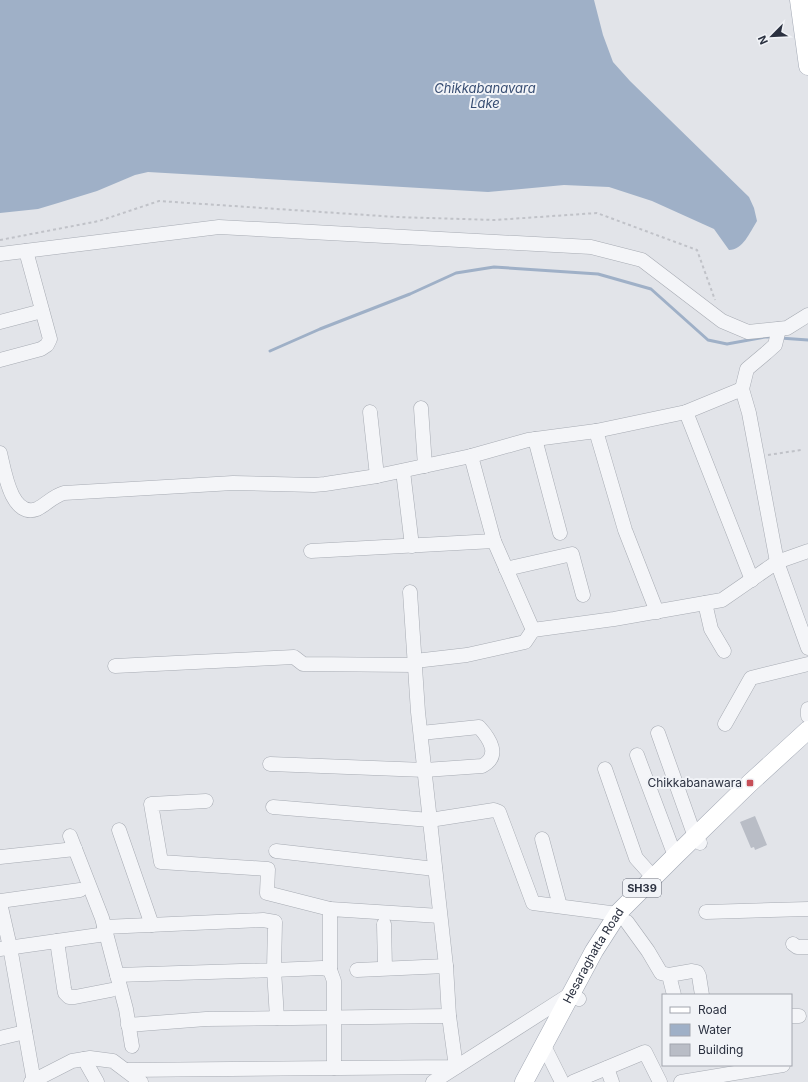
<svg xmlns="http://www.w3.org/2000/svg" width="808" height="1082" font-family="Inter,sans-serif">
  <rect width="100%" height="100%" fill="#e2e4e9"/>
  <path fill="#9fb0c7" d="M0 0H594L603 35 613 62 630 81 749 197 754 208 757 221C750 232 743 250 729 250L714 229 652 201 609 187 564 185 488 192 148 172 135 175 97 191 58 203 38 209 0 213Z"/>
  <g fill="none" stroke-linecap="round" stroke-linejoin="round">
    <g stroke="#9fb0c7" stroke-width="3">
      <polyline points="780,338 808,340"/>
      <polyline points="270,351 320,329 410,294 456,273 494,267 598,274 651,289 708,340 727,344 765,337 772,337"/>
    </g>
  </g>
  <polygon fill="#b9bdc6" points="755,816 767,845 755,850 754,847 751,848 740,822"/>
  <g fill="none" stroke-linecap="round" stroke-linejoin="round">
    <defs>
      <g id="minor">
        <polyline points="0,254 219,227 591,247 642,260 722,321 748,332 787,328 808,315"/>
        <polyline points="0,322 42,311"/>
        <polyline points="0,360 41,349 47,345 50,339 26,251"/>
        <polyline points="742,389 747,369 766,353 775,345 779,329"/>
        <polyline points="421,408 425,466"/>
        <polyline points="370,412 377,476"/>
        <polyline points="686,412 752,580"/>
        <polyline points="596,431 625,530 657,612"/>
        <polyline points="535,439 560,533"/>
        <path d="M0 453C4 469 11 519 37 509 47 504 53 496 64 493L233 483 314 485 325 484 377 476 471 456 528 440 596 431 686 412 742 389 749 413 777 562 808 551"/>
        <polyline points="471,456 494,541 533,630 614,619 722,600 777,562 808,648"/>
        <polyline points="403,471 412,546"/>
        <polyline points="311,551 494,541"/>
        <polyline points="506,569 572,554 583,595"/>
        <polyline points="705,603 711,629 724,651"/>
        <polyline points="415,661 467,655 525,642 533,630"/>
        <polyline points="115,666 294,657 303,664 415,665"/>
        <polyline points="808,709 808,716"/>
        <polyline points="725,724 751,678 808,664"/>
        <polyline points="658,733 695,837 700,843"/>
        <polyline points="637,755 675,856"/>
        <path d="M270 764 425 770 482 766C501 756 490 739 479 727L421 733"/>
        <polyline points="605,769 636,858 653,877"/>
        <polyline points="206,801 151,804 161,862 268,869 267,893 330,909"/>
        <polyline points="273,807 430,820 494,810 499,812 533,903 618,914"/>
        <polyline points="119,830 152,925"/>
        <polyline points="70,836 102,918 126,1009 132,1046"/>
        <polyline points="542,839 560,906"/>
        <polyline points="276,851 435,869"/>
        <polyline points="0,857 75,849"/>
        <polyline points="0,901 80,890"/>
        <polyline points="0,903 10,947 34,1082"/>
        <polyline points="706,912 808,909"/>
        <polyline points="627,922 648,951 661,973 669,975 674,995"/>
        <polyline points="384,924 385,968"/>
        <polyline points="104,927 263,920 275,922 274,970 117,975"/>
        <polyline points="57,941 64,988 65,993 69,997 75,997 111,990"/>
        <polyline points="793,944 797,947 808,947"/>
        <polyline points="0,949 106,934"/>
        <polyline points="330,970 330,909 440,916"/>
        <polyline points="357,970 446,966"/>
        <polyline points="669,975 692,971 697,972 699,976 702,995"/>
        <polyline points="791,1016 799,1016"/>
        <polyline points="277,1018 274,970 322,968 330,970 334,981 334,1068"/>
        <polyline points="128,1025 206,1019 449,1016"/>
        <polyline points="0,1038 25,1032"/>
        <polyline points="543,1044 562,1082"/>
        <polyline points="84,1059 97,1082"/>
        <polyline points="607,1068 612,1082"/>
        <polyline points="126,1070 456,1067 449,1016 446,966 418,712 410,592"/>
        <polyline points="31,1082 72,1061 90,1058 113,1061 141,1082"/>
        <polyline points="433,1082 569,995 579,999"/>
        <polyline points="573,1082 645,1052 660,1082"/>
        <polyline points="681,1082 783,1065"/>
      </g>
      <g id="major">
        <polyline points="799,0 808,66"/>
        <path id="s1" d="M524 1082 594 951 619 912 675 856 750 783 808 730"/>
      </g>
    </defs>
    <use href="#minor" stroke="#a7abb3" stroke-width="15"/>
    <use href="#major" stroke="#a2a8b4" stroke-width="19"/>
    <g stroke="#c0c2c8" stroke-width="2" stroke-dasharray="3 3" stroke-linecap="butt">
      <polyline points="0,240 99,221 159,201 396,217 495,220 597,213 697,250 715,300"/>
      <polyline points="768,455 801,450"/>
    </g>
    <use href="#minor" stroke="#f4f5f8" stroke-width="14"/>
    <use href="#major" stroke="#fff" stroke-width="18"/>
  </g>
  <rect fill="#c74f58" stroke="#f1f3f7" stroke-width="1.5" x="746" y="779" width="8" height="8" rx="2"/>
  <g text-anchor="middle" stroke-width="4" stroke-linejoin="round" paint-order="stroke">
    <rect fill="#f1f3f7" stroke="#666b77" stroke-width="1" x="623" y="879" width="38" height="18" rx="3"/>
    <g font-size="11" font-weight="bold" fill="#2b3140">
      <text x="642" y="892">SH39</text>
    </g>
    <g font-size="12" fill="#2b3140" stroke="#f1f3f7" text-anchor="end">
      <text x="742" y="787">Chikkabanawara</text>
    </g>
    <g font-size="12" fill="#2b3140" stroke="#f1f3f7">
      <text dy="4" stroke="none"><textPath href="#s1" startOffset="144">Hesaraghatta Road</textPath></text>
    </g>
    <g font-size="13" font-style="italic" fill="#374d72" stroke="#f1f3f7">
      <text x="485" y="93">Chikkabanavara<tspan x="485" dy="15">Lake</tspan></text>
    </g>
  </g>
  <rect x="662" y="994" width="130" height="72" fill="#f1f3f7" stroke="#a2a5ae"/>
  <rect x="670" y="1007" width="20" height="6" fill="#ffffff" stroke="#a2a5ae"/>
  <text x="698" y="1014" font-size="12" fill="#2b3140">Road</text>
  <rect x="670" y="1024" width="20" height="12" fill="#9fb0c7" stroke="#a2a5ae"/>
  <text x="698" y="1034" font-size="12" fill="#2b3140">Water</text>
  <rect x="670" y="1044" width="20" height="12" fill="#b9bdc6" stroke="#a2a5ae"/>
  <text x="698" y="1054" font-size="12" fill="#2b3140">Building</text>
  <g transform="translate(772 36) rotate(246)" stroke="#f1f3f7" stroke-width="3" paint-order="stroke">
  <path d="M0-3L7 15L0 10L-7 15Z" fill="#2b3140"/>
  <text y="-6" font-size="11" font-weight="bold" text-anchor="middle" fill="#2b3140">N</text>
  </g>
</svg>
